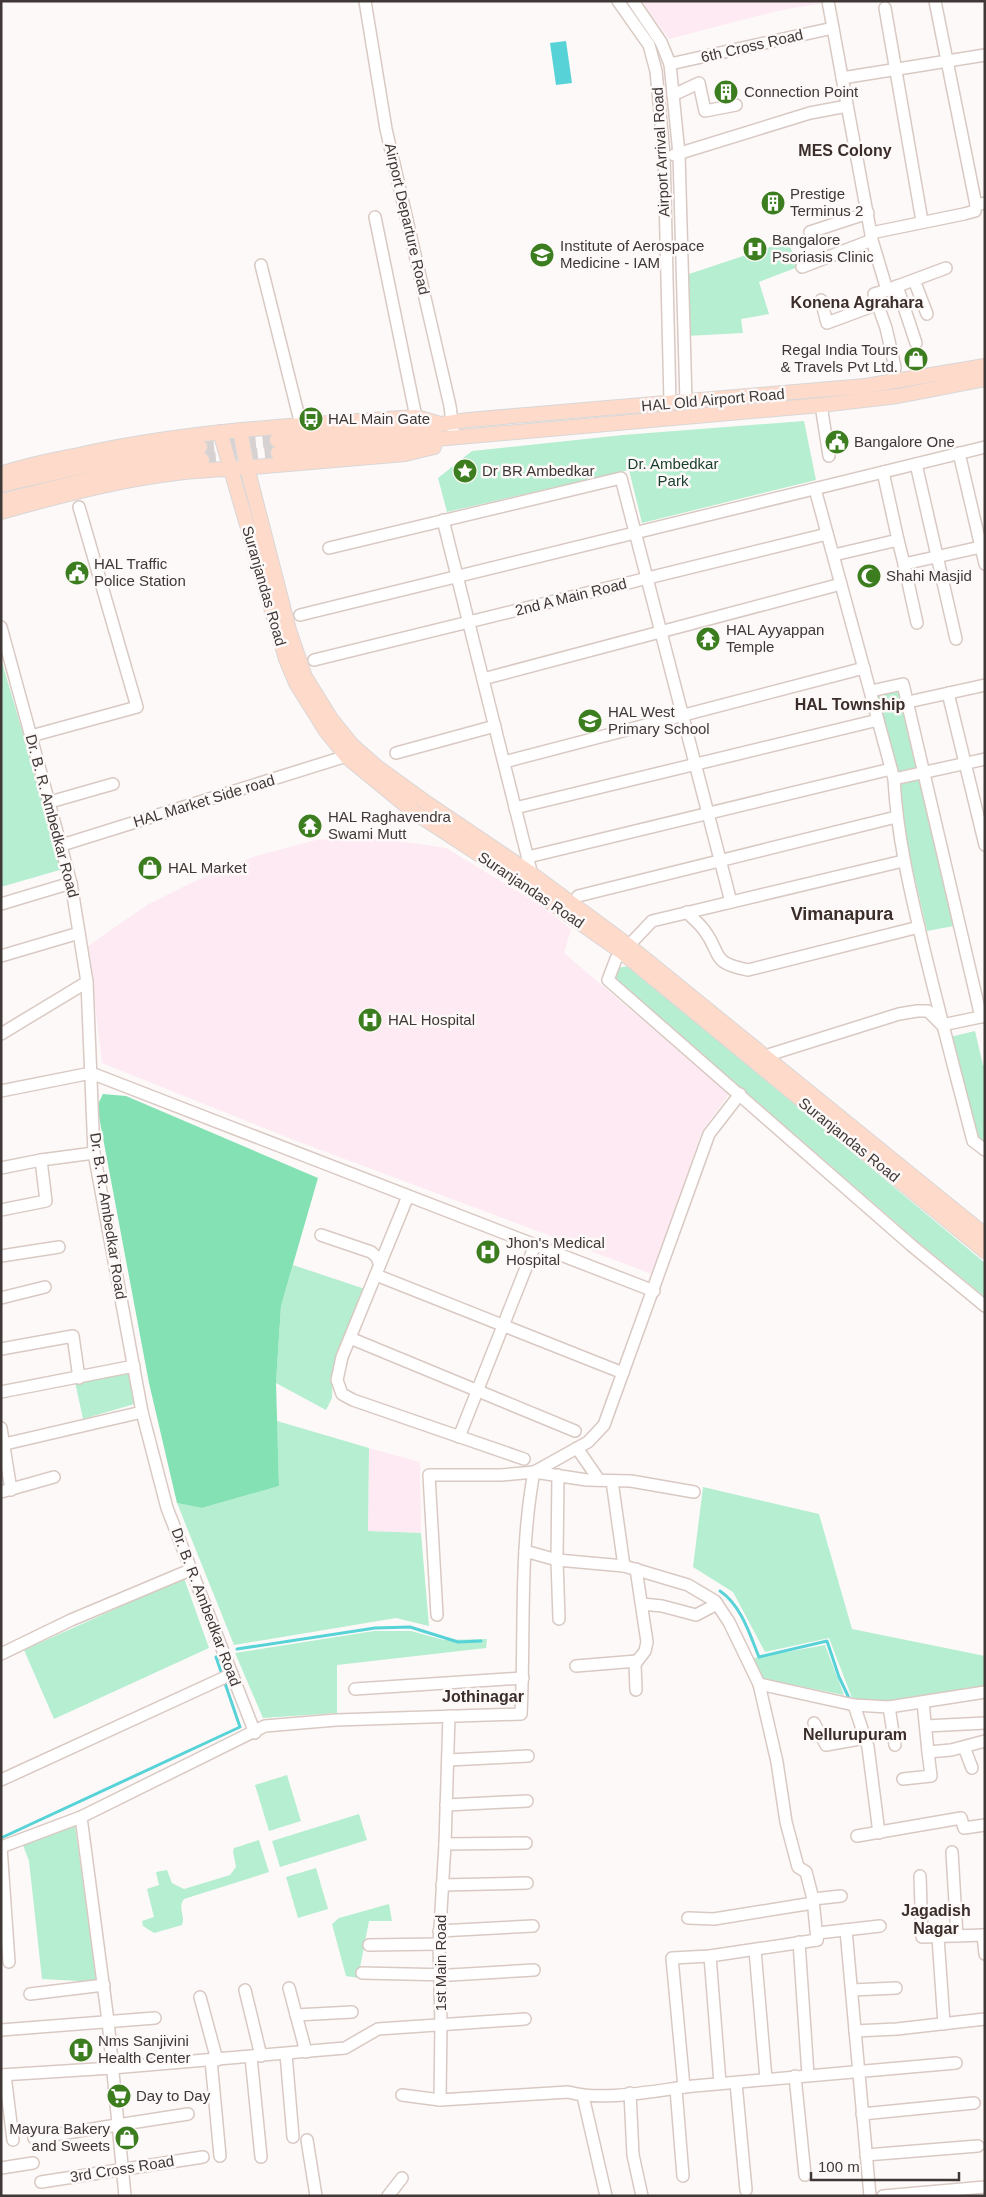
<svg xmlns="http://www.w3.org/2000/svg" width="986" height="2197" font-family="Helvetica,sans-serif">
  <rect width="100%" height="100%" fill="#fdf9f8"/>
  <g fill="#feeaf3">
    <polygon points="641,1 822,1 823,3 777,11 669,39"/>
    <polygon points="369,1448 420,1462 421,1533 368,1531"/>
  </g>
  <polygon fill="#fdeaf3" points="365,836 446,848 540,905 571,929 564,953 729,1094 702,1131 652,1274 294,1140 102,1063 88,946 147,905 195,881 256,856 316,840"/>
  <g fill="#b5eed0">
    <polygon points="788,241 798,267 759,282 769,314 741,319 743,333 686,336 686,275"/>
    <polygon points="804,421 816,480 642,523 629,470 447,512 438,478 472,451 623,435"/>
    <polygon points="1,659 63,869 1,887"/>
    <polygon points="896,690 906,701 920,768 897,773 875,693"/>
    <polygon points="922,778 954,926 927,931 901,818 900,784"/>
    <polygon points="629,966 985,1263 985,1297 917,1241 616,979 617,968"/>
    <polygon points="975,1031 983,1065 985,1065 985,1145 978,1140 950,1037"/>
    <polygon points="293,1265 365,1289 333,1366 332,1398 326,1410 276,1383 281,1306"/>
    <polygon points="132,1372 138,1403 83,1419 75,1382"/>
    <polygon points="277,1421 369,1448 368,1531 421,1533 429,1626 396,1618 234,1645 177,1503 202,1508 279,1486"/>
    <polygon points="703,1487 819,1514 852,1629 985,1656 985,1687 880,1703 852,1698 829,1638 765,1652 733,1592 693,1567"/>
    <polygon points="184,1578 209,1648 54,1719 24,1650"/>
    <polygon points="374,1631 411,1631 444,1640 487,1639 486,1648 337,1665 337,1713 263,1718 235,1653"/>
    <polygon points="825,1645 844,1695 763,1679 754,1658"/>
    <polygon points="287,1775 301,1821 269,1831 255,1785"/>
    <polygon points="359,1814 367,1840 280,1867 272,1841"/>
    <polygon points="75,1826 97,1982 42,1979 29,1861 23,1845"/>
    <path d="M259 1840 269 1872 184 1899C177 1908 186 1916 182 1925L154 1933 143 1926 142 1921 154 1917 147 1889 159 1885 156 1872 167 1870 172 1883 184 1889 230 1875 236 1867 233 1851 234 1848Z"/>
    <polygon points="316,1868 328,1909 298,1918 286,1877"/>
    <polygon points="389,1904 392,1921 369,1921 358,1978 346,1976 332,1924 339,1918"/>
  </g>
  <polygon fill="#84e1b4" points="103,1094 126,1096 318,1178 281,1306 276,1383 279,1486 202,1508 177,1503 149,1383 97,1106"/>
  <polygon fill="#57d3d7" points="566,41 572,83 556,85 550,43"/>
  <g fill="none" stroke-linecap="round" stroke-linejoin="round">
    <g stroke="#57d3d7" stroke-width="3">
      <path d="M720 1591C741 1605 750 1635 759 1657L827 1641 839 1677 849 1698"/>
      <polyline points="237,1649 375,1628 410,1627 458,1642 481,1641"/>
      <polyline points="1,1838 240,1727 216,1657 222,1656"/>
    </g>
    <g stroke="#d7d2d1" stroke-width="14" stroke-dasharray="14 7" stroke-linecap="butt">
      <polyline points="200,447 277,440"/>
      <polyline points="202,460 278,453"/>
    </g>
    <defs>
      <g id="minor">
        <polyline points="365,1 386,129 450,406 453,430"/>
        <polyline points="618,1 649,45 656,71 664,154 670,403"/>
        <polyline points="633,1 661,42 670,64 679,154 686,402"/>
        <polyline points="828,1 872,240 887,290 874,294 886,328 895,367 894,374 895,380"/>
        <polyline points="935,1 976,205"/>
        <polyline points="885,8 922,221"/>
        <polyline points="670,64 833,28"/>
        <polyline points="842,78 985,55"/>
        <polyline points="673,95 699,83 705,111 736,105"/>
        <polyline points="674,155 810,113 847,106"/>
        <polyline points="375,217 416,417"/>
        <polyline points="810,232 868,213"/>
        <polyline points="871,233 964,214 975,211 976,205 985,203"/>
        <polyline points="261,265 301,425"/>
        <polyline points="802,267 872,240"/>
        <polyline points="914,280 927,314"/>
        <polyline points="897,286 916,343"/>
        <polyline points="887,290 946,268"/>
        <polyline points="821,300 827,323 878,304"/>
        <polyline points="821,405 829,456"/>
        <polyline points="959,453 985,564"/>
        <polyline points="916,464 956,639"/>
        <polyline points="883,472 898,540"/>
        <path d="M815 489 894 779C897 836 910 890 923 945 939 1011 956 1076 973 1141L985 1150"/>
        <polyline points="443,520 532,875 530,877"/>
        <polyline points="329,548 621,478 731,902"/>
        <polyline points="834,555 898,540 904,564 985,546"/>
        <polyline points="904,564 917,623"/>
        <polyline points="300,615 985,447"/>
        <polyline points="1,627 71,883 87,982 94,1153 142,1412 167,1508 255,1733"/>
        <polyline points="314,660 827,534"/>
        <polyline points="483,679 841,584"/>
        <polyline points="871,691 903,684 981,1017"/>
        <polyline points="948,693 985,845"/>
        <polyline points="908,702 985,685"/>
        <polyline points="31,736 137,707 79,507"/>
        <polyline points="396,753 495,726"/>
        <polyline points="504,762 864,668"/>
        <polyline points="894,779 985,759"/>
        <polyline points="50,802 113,784"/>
        <polyline points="515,808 878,720"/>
        <polyline points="62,845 353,754"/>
        <polyline points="528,857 891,769"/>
        <polyline points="903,861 652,921 616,959 608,980 911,1245 985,1306"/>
        <polyline points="578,896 896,817"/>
        <polyline points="1,904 71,883"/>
        <path d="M687 912C692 918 699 923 704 930 723 955 709 962 748 970L919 927"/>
        <polyline points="1,956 79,933"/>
        <polyline points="1,1034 87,982"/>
        <polyline points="765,1056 899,1014 917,1011 928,1011 942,1025 985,1016"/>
        <polyline points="1,1091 91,1073 654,1291"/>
        <polyline points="1,1168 41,1160 94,1153"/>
        <polyline points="408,1196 342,1357 337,1380 342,1394 353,1400 524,1459"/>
        <polyline points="1,1210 46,1201 41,1160"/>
        <polyline points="321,1235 371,1252 377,1257 379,1263"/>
        <polyline points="1,1256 59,1247"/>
        <polyline points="376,1275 623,1373"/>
        <polyline points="1,1298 45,1287"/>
        <polyline points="350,1338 575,1431"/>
        <polyline points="1,1349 73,1336 79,1378"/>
        <polyline points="1,1392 134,1366"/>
        <polyline points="1,1428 11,1490"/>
        <polyline points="459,1437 535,1245"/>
        <polyline points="1,1445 142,1412"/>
        <polyline points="577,1448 599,1480"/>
        <polyline points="534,1472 588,1442 604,1425 709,1134 740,1094"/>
        <polyline points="558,1475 557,1560 559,1619"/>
        <polyline points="612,1481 624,1566"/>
        <polyline points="1,1492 54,1477"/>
        <polyline points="525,1551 557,1560 624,1566 688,1585 715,1601 729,1622 759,1684 854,1705 889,1707 985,1692"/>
        <polyline points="636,1569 647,1642 645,1651 635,1664 636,1690"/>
        <polyline points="642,1604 662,1606 696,1615 717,1604"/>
        <polyline points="437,1615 429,1475 501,1475 534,1472 587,1480 631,1481 694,1492"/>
        <polyline points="1,1654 71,1620 190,1570"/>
        <polyline points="576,1666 637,1661"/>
        <polyline points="759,1684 777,1762 786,1822 798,1867 806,1872 813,1899 817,1940 818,1933 880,1926"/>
        <polyline points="355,1689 523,1678"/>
        <polyline points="923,1702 928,1752 951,1750 985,1741"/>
        <polyline points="854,1705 868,1747 879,1833"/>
        <polyline points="889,1707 895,1745"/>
        <path d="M449 1716 445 1844 439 1944 441 2024 440 2100 568 2092C603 2102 657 2090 694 2086 781 2078 868 2071 956 2063"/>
        <polyline points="814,1723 826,1745 865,1738"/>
        <polyline points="926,1726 985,1723"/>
        <polyline points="964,1747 972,1768"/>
        <polyline points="448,1760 528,1756"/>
        <polyline points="903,1779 931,1776 928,1752"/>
        <polyline points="1,1780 232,1674"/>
        <polyline points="446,1805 527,1801"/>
        <polyline points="81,1817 108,2021 125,2196"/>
        <polyline points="857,1836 961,1818 964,1828 985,1825"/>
        <polyline points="445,1844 526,1843"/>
        <polyline points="952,1852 957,1936"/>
        <polyline points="920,1876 922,1937 985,1935"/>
        <polyline points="442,1885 527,1883"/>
        <polyline points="813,1899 841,1896"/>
        <polyline points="688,1918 714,1919 813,1903"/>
        <polyline points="846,1930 870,2196"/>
        <polyline points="439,1931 533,1926"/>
        <polyline points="983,1935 985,1954"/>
        <polyline points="938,1937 944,2024"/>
        <polyline points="799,1942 808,2075"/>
        <polyline points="369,1945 439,1944"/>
        <polyline points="755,1950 766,2079"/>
        <polyline points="710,1956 720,2083"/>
        <path d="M9 1962 1 1847 81 1817 265 1726 336 1720 521 1714C525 1634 519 1551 534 1472"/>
        <polyline points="362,1973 450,1975 534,1970"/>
        <polyline points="289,1988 306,2052"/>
        <polyline points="245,1990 261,2056"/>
        <polyline points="852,1990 896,1988"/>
        <polyline points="30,1994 104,1985"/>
        <polyline points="200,1997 217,2060"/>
        <polyline points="296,2015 352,2012"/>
        <polyline points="1,2030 155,2018"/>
        <polyline points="855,2031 897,2029 985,2019"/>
        <polyline points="286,2054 293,2137"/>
        <polyline points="251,2057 261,2157"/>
        <polyline points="211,2060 220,2156"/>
        <polyline points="1,2075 112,2068 345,2048 378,2029 525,2019"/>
        <polyline points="5,2075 13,2140"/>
        <polyline points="795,2076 805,2175"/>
        <polyline points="736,2083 746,2190"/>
        <polyline points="684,2087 672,1958 710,1956 817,1940"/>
        <polyline points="676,2089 683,2176"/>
        <polyline points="630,2093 633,2155 642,2196"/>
        <polyline points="402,2095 440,2100"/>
        <polyline points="583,2096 606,2196"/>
        <polyline points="862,2114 974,2103"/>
        <polyline points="34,2138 188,2114"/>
        <polyline points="307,2140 316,2196"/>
        <polyline points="866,2155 978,2146"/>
        <polyline points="1,2168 33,2163"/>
        <polyline points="41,2182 203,2157"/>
        <polyline points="388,2196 402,2178"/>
        <polyline points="883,2196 985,2187"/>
      </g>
      <g id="major">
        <polyline points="240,430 247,467 289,630 305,677 331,719 352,745 377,767 428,804 529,872 629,946 985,1235"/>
        <polyline points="220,432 286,659 296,683 326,731 347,757 414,812 523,883 623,953 985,1251"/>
        <polyline points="277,440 421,427 468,420 865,386 985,366"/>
        <polyline points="278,453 821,405 898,396 985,379"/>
        <path d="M1 474C26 465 53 460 79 455 190 430 303 425 416 417L437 423"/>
        <polyline points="1,485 116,459 200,447"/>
        <polyline points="1,501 119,472 202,460"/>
        <path d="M1 512C76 491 151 471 230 469L405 454 434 447"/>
      </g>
    </defs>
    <use href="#minor" stroke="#d9c9c3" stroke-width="14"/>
    <use href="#major" stroke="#d9d7d7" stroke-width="16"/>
    <use href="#minor" stroke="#fff" stroke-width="11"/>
    <use href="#major" stroke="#fedaca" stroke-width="14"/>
  </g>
  <defs>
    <symbol id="building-disc" viewBox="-11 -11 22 22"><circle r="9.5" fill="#3c7e1f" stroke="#fdf9f8"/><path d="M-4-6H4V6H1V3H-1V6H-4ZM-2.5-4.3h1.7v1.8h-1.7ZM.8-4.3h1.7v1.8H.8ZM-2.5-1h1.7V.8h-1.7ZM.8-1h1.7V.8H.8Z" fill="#fff"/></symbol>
    <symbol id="hospital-disc" viewBox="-11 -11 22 22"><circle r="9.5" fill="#3c7e1f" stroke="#fdf9f8"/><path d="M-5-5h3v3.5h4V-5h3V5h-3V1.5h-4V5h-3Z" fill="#fff"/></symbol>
    <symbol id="university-disc" viewBox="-11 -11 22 22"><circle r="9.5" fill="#3c7e1f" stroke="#fdf9f8"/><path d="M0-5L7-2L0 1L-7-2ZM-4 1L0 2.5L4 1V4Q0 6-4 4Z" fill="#fff"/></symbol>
    <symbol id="shop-disc" viewBox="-11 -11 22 22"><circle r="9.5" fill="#3c7e1f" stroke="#fdf9f8"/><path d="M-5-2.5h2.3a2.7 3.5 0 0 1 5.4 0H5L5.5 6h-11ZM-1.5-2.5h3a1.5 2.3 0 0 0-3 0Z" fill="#fff"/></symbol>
    <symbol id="bus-disc" viewBox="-11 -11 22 22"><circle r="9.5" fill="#3c7e1f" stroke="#fdf9f8"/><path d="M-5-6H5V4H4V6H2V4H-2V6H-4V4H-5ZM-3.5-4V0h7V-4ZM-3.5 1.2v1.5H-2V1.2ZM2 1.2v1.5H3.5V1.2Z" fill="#fff"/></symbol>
    <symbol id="civic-disc" viewBox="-11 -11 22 22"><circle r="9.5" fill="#3c7e1f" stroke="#fdf9f8"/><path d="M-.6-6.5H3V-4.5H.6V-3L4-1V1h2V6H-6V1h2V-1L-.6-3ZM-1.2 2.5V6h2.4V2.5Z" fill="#fff"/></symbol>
    <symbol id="sight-disc" viewBox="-11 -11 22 22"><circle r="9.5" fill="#3c7e1f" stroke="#fdf9f8"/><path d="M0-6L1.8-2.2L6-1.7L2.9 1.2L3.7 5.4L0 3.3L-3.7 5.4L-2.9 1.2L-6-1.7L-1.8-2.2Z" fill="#fff"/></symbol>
    <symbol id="mosque-disc" viewBox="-11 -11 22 22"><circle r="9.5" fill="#3c7e1f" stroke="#fdf9f8"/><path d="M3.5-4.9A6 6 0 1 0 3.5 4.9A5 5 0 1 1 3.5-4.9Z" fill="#fff"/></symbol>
    <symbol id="temple-disc" viewBox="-11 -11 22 22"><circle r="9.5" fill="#3c7e1f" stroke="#fdf9f8"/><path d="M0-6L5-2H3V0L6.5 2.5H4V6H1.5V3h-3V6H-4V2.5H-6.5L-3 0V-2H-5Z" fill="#fff"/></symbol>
    <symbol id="school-disc" viewBox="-11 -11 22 22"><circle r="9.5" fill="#3c7e1f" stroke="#fdf9f8"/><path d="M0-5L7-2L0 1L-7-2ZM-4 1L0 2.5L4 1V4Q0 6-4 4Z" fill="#fff"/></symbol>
    <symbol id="supermarket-disc" viewBox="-11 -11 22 22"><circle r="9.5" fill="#3c7e1f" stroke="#fdf9f8"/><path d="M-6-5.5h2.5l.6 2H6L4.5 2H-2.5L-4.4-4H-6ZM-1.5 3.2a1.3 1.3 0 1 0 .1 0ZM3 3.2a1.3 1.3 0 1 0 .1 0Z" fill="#fff"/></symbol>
  </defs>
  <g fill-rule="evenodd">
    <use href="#building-disc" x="712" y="78" width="28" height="28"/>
    <use href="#building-disc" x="759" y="189" width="28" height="28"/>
    <use href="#hospital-disc" x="741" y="235" width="28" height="28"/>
    <use href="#university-disc" x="528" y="241" width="28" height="28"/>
    <use href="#shop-disc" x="902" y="345" width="28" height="28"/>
    <use href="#bus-disc" x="297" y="405" width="28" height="28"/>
    <use href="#civic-disc" x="823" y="428" width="28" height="28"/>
    <use href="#sight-disc" x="451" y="457" width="28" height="28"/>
    <use href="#civic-disc" x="63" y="559" width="28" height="28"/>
    <use href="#mosque-disc" x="855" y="562" width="28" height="28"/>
    <use href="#temple-disc" x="694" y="625" width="28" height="28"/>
    <use href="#school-disc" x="576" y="707" width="28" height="28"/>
    <use href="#temple-disc" x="296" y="812" width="28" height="28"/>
    <use href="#shop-disc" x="136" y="854" width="28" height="28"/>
    <use href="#hospital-disc" x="356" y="1006" width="28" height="28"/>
    <use href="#hospital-disc" x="474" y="1238" width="28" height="28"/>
    <use href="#hospital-disc" x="67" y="2036" width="28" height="28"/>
    <use href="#supermarket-disc" x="105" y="2082" width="28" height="28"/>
    <use href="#shop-disc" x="113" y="2124" width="28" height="28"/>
  </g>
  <g text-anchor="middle" stroke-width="5" stroke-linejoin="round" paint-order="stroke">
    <g font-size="15" fill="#3f3836" stroke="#fdf9f8">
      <text transform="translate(752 46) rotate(-13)" y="5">6th Cross Road</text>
      <text transform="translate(661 152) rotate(-93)" y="5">Airport Arrival Road</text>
      <text transform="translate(407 219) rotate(77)" y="5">Airport Departure Road</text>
      <text transform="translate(713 400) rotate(-5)" y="5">HAL Old Airport Road</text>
      <text transform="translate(264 586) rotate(74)" y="5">Suranjandas Road</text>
      <text transform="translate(571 597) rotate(-14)" y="5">2nd A Main Road</text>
      <text transform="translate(204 801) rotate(-17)" y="5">HAL Market Side road</text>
      <text transform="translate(52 816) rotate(75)" y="5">Dr. B. R. Ambedkar Road</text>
      <text transform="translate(531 890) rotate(34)" y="5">Suranjandas Road</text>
      <text transform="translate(849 1140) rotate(39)" y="5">Suranjandas Road</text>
      <text transform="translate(108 1216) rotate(81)" y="5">Dr. B. R. Ambedkar Road</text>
      <text transform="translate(206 1607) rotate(69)" y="5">Dr. B. R. Ambedkar Road</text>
      <text transform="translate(441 1963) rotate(-90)" y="5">1st Main Road</text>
      <text transform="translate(122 2169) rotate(-9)" y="5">3rd Cross Road</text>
    </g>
    <g font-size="15" fill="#3f3836" stroke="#fdf9f8" text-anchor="start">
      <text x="744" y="97">Connection Point</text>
      <text x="790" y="199">Prestige<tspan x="790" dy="17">Terminus 2</tspan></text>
      <text x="772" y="245">Bangalore<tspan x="772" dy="17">Psoriasis Clinic</tspan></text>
      <text x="560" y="251">Institute of Aerospace<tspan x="560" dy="17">Medicine - IAM</tspan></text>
      <text x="898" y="355" text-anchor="end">Regal India Tours<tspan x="898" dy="17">&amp; Travels Pvt Ltd.</tspan></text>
      <text x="328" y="424">HAL Main Gate</text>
      <text x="854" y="447">Bangalore One</text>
      <text x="482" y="476">Dr BR Ambedkar</text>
      <text x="94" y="569">HAL Traffic<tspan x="94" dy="17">Police Station</tspan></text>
      <text x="886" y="581">Shahi Masjid</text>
      <text x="726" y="635">HAL Ayyappan<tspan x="726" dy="17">Temple</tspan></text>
      <text x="608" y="717">HAL West<tspan x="608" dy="17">Primary School</tspan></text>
      <text x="328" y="822">HAL Raghavendra<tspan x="328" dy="17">Swami Mutt</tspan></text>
      <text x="168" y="873">HAL Market</text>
      <text x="388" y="1025">HAL Hospital</text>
      <text x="506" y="1248">Jhon's Medical<tspan x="506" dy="17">Hospital</tspan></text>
      <text x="98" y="2046">Nms Sanjivini<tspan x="98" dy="17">Health Center</tspan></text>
      <text x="136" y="2101">Day to Day</text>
      <text x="110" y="2134" text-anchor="end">Mayura Bakery<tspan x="110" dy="17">and Sweets</tspan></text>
    </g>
    <g font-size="15" fill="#153d2b" stroke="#fdf9f8">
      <text x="673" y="469">Dr. Ambedkar<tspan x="673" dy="17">Park</tspan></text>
    </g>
    <g font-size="16" font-weight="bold" fill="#3b2e2a" stroke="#fdf9f8">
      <text x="845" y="156">MES Colony</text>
      <text x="857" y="308">Konena Agrahara</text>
      <text x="850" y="710">HAL Township</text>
      <text x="483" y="1702">Jothinagar</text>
      <text x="855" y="1740">Nellurupuram</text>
      <text x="936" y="1916">Jagadish<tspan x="936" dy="18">Nagar</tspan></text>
    </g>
    <g font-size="18" font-weight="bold" fill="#3b2e2a" stroke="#fdf9f8">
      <text x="842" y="920">Vimanapura</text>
    </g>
  </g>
  <rect width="986" height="2197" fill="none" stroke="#3f3836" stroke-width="5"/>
  <path d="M811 2172v8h148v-8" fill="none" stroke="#3f3836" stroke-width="2.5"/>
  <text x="818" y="2172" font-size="15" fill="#3f3836" stroke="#fdf9f8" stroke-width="4" paint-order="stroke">100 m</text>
</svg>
